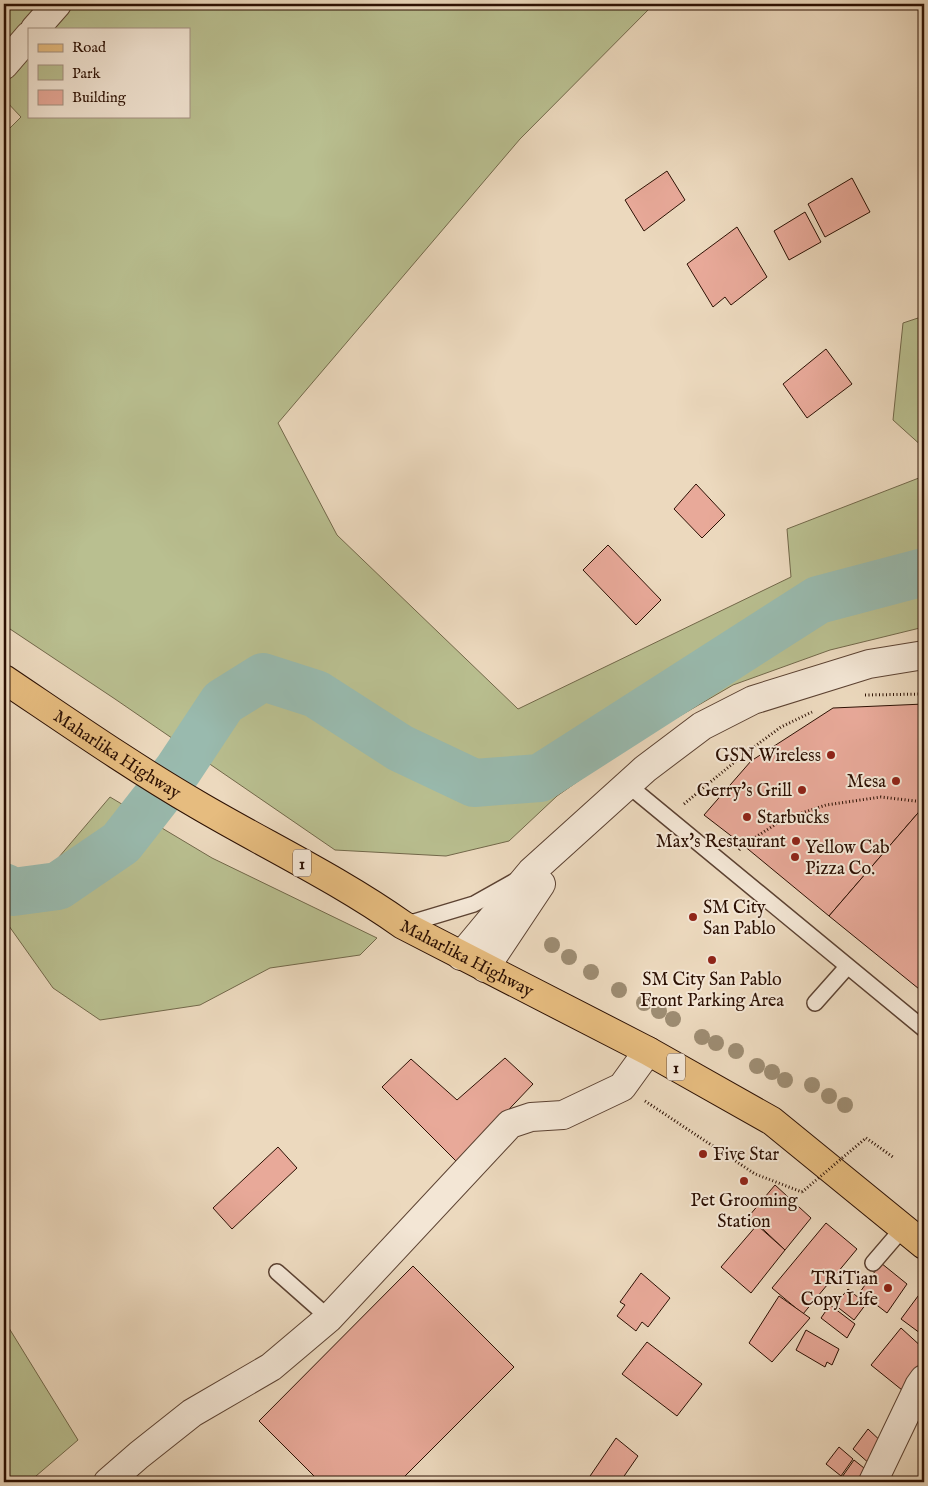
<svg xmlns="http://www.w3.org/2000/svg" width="928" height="1486" font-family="'IM FELL English',serif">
  <rect width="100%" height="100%" fill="#ecd9be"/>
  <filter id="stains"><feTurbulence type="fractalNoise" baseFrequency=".004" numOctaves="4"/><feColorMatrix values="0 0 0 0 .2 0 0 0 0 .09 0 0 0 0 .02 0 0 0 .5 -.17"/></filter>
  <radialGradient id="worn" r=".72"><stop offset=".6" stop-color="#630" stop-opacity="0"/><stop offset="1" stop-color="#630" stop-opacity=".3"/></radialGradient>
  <g fill="#b9bf90" stroke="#72684a" fill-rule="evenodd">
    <path d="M4 4H654L520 139 278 423 337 535 518 709 791 577 787 529 924 476V627L830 650 733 685 628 746 557 796 509 841 446 856 335 850 115 699 4 625V134L21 117 4 99ZM29 29H189V116H29Z"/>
    <polygon points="924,316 924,448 893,420 903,323"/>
    <polygon points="110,797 212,858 377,938 360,955 270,968 200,1005 100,1020 53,988 4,919 4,875 9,877 53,864"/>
    <polygon points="4,1320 78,1440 29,1482 4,1482"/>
  </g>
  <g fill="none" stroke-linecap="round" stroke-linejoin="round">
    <polyline stroke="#99baae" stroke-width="48" points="4,887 13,892 58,886 121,843 178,770 223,702 263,677 316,694 400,748 474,783 540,778 818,600 924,572"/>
  </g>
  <g fill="#e8a999" stroke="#2c1003">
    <polygon points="667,171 685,200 644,231 625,200"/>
    <polygon points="852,178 870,212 825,237 808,204"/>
    <polygon points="805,212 821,242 789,260 774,231"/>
    <polygon points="737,227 767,277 731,305 725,297 713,307 687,264"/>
    <polygon points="826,349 852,384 807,418 783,384"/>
    <polygon points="696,484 725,515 702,538 674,509"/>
    <polygon points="608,545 661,600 636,625 583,570"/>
    <polygon points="924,704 924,806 829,916 743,845 704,815 751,761 833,708"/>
    <polygon points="924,806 924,993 829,916"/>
    <polygon points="505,1058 533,1084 458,1163 382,1087 411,1059 457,1100"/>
    <polygon points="278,1147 297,1168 232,1229 213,1208"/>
    <polygon points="775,1185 811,1218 785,1250 749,1216"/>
    <polygon points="826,1223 857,1249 803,1314 772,1288"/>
    <polygon points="757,1225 785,1250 751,1293 721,1267"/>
    <polygon points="881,1263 907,1284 887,1313 860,1292"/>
    <polygon points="413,1266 514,1367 399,1482 320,1482 259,1421"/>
    <polygon points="641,1273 670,1298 648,1327 642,1322 636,1331 617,1316 625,1305 620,1302"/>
    <polygon points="924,1288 924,1336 901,1319"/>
    <polygon points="848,1289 866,1304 854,1320 835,1305"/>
    <polygon points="779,1296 810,1318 772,1362 749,1343"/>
    <polygon points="830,1305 855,1324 847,1338 821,1318"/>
    <polygon points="901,1328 924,1349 924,1359 902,1390 871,1365"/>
    <polygon points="806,1330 839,1349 832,1365 827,1362 825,1367 796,1350"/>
    <polygon points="647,1342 702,1384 677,1416 622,1374"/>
    <polygon points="868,1429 886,1446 871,1465 853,1449"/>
    <polygon points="616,1438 638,1456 620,1482 586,1482"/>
    <polygon points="839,1447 853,1459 841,1476 826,1464"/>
    <polygon points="854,1460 874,1476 870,1482 848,1482 842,1477"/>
  </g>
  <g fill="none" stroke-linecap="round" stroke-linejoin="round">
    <defs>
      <g id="lane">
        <polyline points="628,785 924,1029"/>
        <polyline points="404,925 474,904 515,881"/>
        <polyline points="815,1003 847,967"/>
        <polyline points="873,1263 903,1228"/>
        <polyline points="277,1272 329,1318"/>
      </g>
      <g id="street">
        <polyline points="35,29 57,4"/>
        <polyline points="4,65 29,36"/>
        <polyline points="461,956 531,872 645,769 702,726 753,700 869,664 924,655"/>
        <polyline points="485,968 541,884"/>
        <polyline points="108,1482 139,1455 192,1413 271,1367 329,1318 510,1124 531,1117 563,1115 622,1087 648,1051"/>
        <polyline points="873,1482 919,1386 924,1379"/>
      </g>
      <g id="primary">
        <path id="s1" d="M4 679C68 722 131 766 198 805 266 845 338 879 403 925L648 1051 772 1121 924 1245"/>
      </g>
    </defs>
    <use href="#lane" stroke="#5c4232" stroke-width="18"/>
    <use href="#street" stroke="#5c4232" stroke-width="30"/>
    <use href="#primary" stroke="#2c1003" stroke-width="30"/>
    <g stroke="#2c1003" stroke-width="3" stroke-dasharray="1 2.5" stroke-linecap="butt">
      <polyline points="865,695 924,694"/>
      <polyline points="684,804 743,755 781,727 812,712"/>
      <polyline points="739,850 743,845 784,819 826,805 881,797 924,802"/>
      <polyline points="645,1101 755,1174 802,1192"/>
      <polyline points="866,1138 893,1157"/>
    </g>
    <use href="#lane" stroke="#f3e6d5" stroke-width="15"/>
    <use href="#street" stroke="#f3e6d5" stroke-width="28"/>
    <use href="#primary" stroke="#e6bc7f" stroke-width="28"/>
    <polyline stroke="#2c1003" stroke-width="3" stroke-dasharray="1 2.5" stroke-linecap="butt" points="802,1192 866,1138"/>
  </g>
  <g fill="#9d8c72">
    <circle cx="552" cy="945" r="8"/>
    <circle cx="569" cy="957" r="8"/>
    <circle cx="591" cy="972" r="8"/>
    <circle cx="619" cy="990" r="8"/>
    <circle cx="644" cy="1003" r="8"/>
    <circle cx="659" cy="1011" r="8"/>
    <circle cx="673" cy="1019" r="8"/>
    <circle cx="702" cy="1037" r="8"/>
    <circle cx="716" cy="1043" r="8"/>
    <circle cx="736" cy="1051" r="8"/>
    <circle cx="757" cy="1066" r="8"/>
    <circle cx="772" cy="1072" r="8"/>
    <circle cx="785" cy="1080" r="8"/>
    <circle cx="812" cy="1085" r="8"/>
    <circle cx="829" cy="1096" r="8"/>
    <circle cx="845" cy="1105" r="8"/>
  </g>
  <g fill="#8f2418" stroke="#f3e6d5" stroke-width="2">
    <circle cx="831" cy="755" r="5"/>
    <circle cx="896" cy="781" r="5"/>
    <circle cx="802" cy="790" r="5"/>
    <circle cx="747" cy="817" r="5"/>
    <circle cx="796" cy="841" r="5"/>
    <circle cx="795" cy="857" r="5"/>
    <circle cx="693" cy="917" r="5"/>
    <circle cx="712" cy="960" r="5"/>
    <circle cx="703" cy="1154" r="5"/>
    <circle cx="744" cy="1181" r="5"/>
    <circle cx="888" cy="1288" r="5"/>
  </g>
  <g text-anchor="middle" stroke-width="4" stroke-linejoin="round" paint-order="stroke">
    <g fill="#f3e6d5" stroke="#685042" stroke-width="1">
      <rect x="293" y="849.5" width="18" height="27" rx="4"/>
      <rect x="667" y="1053.5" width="18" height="27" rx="4"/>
    </g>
    <g font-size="16" font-weight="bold" fill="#2c1003">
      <text x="302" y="869">1</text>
      <text x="676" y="1073">1</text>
    </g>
    <g font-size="18" fill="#2c1003" stroke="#f3e6d5">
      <text dy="6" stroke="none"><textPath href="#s1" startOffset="136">Maharlika Highway</textPath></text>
      <text dy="6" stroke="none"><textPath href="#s1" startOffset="541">Maharlika Highway</textPath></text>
    </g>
    <g font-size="18" fill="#2c1003" stroke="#f3e6d5" text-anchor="end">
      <text x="821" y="761">GSN Wireless</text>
      <text x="886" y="787">Mesa</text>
      <text x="792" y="796">Gerry's Grill</text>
      <text x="757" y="823" text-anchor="start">Starbucks</text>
      <text x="786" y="847">Max's Restaurant</text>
      <text x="805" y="853" text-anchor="start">Yellow Cab<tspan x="805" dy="21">Pizza Co.</tspan></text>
      <text x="703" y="913" text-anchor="start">SM City<tspan x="703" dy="21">San Pablo</tspan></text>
      <text x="712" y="985" text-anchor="middle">SM City San Pablo<tspan x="712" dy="21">Front Parking Area</tspan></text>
      <text x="713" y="1160" text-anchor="start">Five Star</text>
      <text x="744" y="1206" text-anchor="middle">Pet Grooming<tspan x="744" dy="21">Station</tspan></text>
      <text x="878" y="1284">TRiTian<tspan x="878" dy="21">Copy Life</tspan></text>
    </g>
  </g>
  <rect width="928" height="1486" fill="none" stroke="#ecd9be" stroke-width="20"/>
  <rect x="5" y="5" width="918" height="1476" fill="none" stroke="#2c1003" stroke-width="2.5"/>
  <rect x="10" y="10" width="908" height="1466" fill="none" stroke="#2c1003"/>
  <rect x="28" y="28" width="162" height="90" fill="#f3e6d5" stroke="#a39081"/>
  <rect x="38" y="44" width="25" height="8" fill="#e6bc7f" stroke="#a39081"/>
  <text x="72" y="52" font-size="15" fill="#2c1003">Road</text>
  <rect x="38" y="65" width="25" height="15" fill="#b9bf90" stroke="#a39081"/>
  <text x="72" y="78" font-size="15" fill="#2c1003">Park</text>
  <rect x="38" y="90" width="25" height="15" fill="#e8a999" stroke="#a39081"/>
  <text x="72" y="102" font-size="15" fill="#2c1003">Building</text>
  <rect width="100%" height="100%" filter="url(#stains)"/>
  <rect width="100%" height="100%" fill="url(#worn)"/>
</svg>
